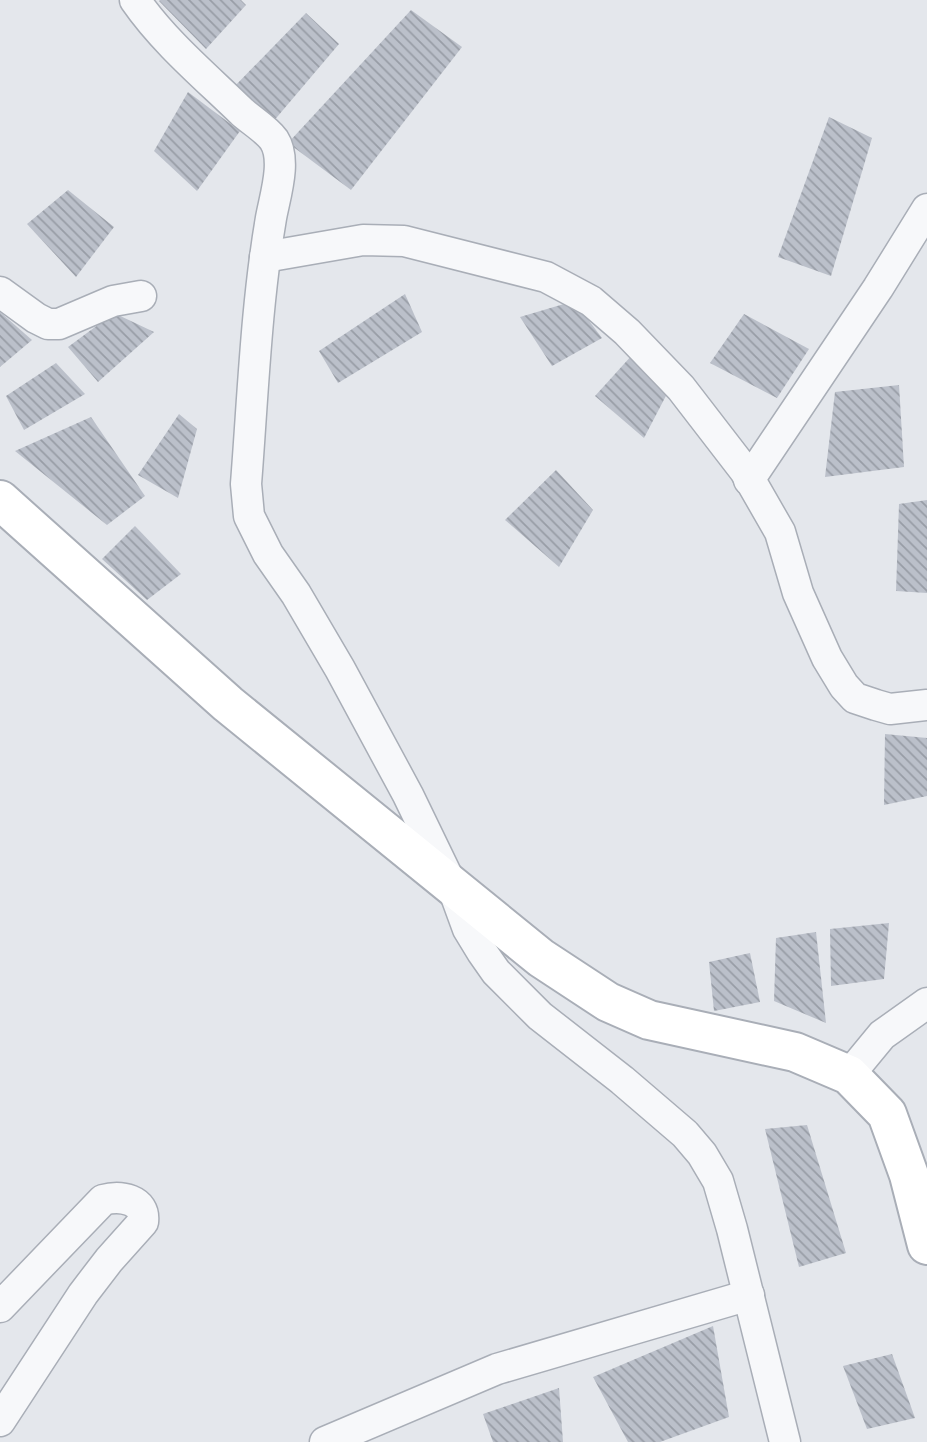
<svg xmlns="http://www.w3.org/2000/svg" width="927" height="1442" font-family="'Exo 2',sans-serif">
  <defs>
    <pattern id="building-back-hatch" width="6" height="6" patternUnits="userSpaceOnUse" patternTransform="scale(1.75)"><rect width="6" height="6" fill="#bbc0ca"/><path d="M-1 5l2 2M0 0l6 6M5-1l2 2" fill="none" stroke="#989da6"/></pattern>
  </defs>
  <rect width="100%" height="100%" fill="#e4e7ec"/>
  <g fill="url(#building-back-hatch)">
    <polygon points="160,0 241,0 246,5 206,49 159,1"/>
    <polygon points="411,10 462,47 351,190 288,143"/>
    <polygon points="306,13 339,44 272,123 232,89"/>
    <polygon points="188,92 240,131 197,191 154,151"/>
    <polygon points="829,117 872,138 831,276 778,257"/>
    <polygon points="68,190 114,227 76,277 27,224"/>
    <polygon points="405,294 422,332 338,383 319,351"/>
    <polygon points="574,301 602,338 552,366 520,317"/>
    <polygon points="0,312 32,340 0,367"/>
    <polygon points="114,313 154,332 98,382 68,347"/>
    <polygon points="744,314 809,349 777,398 710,363"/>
    <polygon points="633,354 669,390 644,438 595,396"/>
    <polygon points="56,363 85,394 24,430 6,396"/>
    <polygon points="899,385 904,467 825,477 835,392"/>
    <polygon points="179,414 197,429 178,498 138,475"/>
    <polygon points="91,417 145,496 107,525 15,451"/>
    <polygon points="556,470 593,510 559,567 505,520"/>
    <polygon points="927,500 927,593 896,591 899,504"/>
    <polygon points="135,526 181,574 147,600 102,559"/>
    <polygon points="885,734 927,738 927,796 884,805"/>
    <polygon points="889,923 884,979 831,986 830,929"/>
    <polygon points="816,932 826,1023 774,1001 776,938"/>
    <polygon points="750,953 760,1002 714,1011 709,962"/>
    <polygon points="807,1125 846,1253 799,1267 765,1129"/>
    <polygon points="713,1326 729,1417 660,1442 628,1442 593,1377"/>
    <polygon points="892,1354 915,1418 867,1429 843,1366"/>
    <polygon points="559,1388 563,1442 493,1442 483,1414"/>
  </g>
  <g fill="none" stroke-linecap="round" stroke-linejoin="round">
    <defs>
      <g id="minor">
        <path d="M135 0C164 42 206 77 242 112 252 121 266 129 274 140 287 160 275 196 271 218 256 306 253 395 246 484L249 516 268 554 296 594 340 669 408 795 453 888 468 929 482 952 496 972 540 1016 622 1080 685 1134 702 1154 718 1181 732 1229 785 1442"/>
        <polyline points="265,257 363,240 404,241 546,277 591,301 627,332 681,388 745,471 780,532 798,593 827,658 844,686 855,698 876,705 890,709 927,705"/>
        <polyline points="0,292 36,318 48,324 59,324 113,301 141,296"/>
        <polyline points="749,480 878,288 927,209"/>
        <polyline points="849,1075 882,1035 927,1003"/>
        <path d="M0 1307 103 1200C120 1195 146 1199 143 1222L109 1260 83 1294 0 1421"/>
        <polyline points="325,1442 497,1369 749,1295"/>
      </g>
      <polyline id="secondary" points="0,500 228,704 541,958 608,1002 649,1020 795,1052 849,1075 887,1114 909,1175 927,1245"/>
    </defs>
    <use href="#minor" stroke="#a9aeb7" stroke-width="33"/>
    <use href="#secondary" stroke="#a9aeb7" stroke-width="42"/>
    <use href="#minor" stroke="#f7f8fa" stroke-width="30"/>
    <use href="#secondary" stroke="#fff" stroke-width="38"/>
  </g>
</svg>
